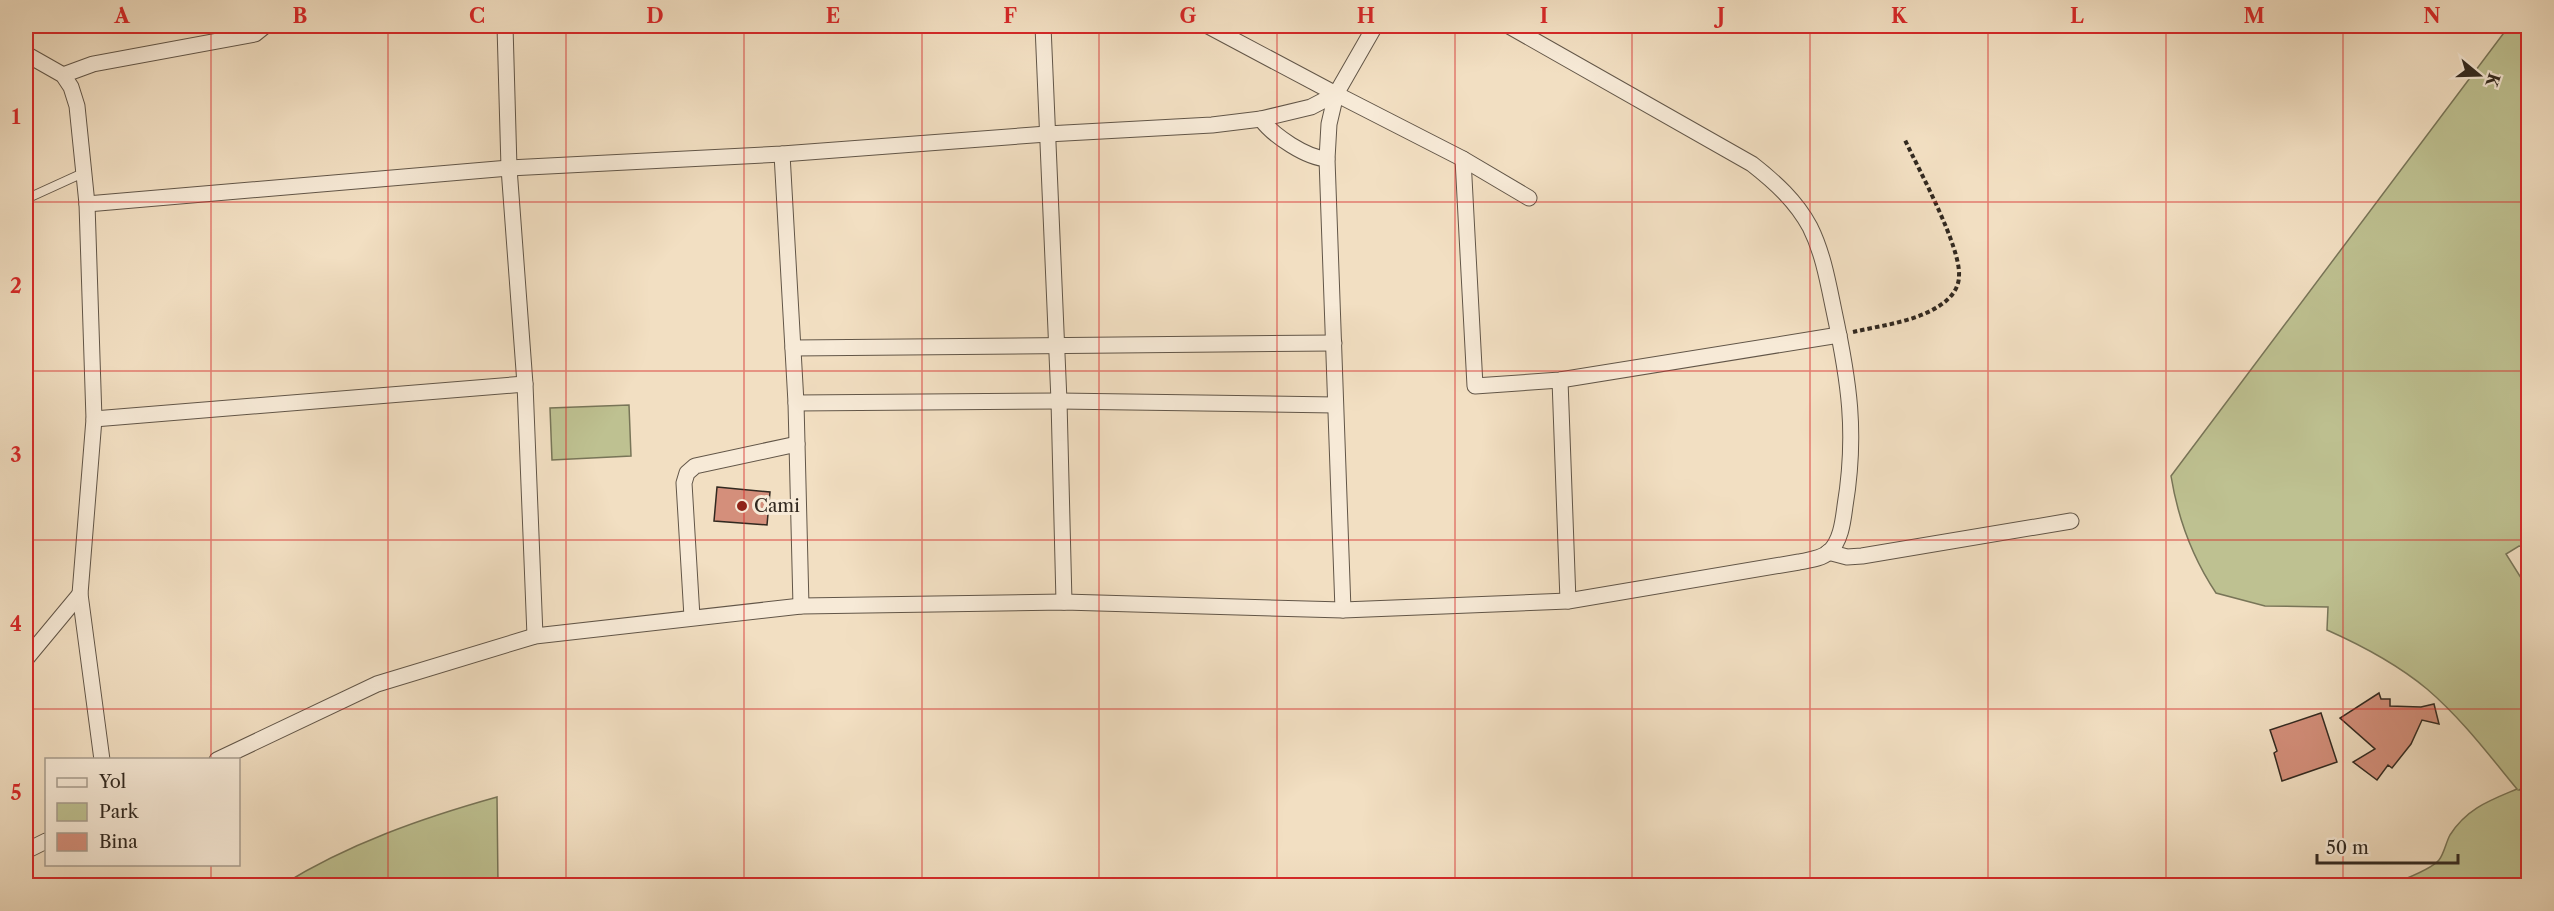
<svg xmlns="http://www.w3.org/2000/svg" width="2554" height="911" font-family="'Libre Caslon Text',serif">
  <rect width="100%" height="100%" fill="#f2dfc2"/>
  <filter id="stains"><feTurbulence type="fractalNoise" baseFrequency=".00333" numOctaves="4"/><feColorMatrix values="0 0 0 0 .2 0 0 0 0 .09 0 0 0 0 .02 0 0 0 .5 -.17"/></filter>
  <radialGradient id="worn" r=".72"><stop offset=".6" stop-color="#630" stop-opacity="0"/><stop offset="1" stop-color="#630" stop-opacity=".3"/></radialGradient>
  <g fill="#bec191" stroke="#787558" stroke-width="1.5">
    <path d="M2509 26H2528V547L2519 546 2506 554 2528 589V784L2519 790 2528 791V885H2390C2402 880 2431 870 2439 860 2444 854 2446 842 2450 835 2467 808 2491 800 2517 789 2489 755 2461 718 2427 689 2397 664 2363 646 2327 630L2328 607 2265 606 2216 593C2192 557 2178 519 2171 476Z"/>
    <polygon points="629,405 631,456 552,460 550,408"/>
    <path d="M497 797 498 885H282C348 844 422 818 497 797Z"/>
  </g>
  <g fill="#d48f7b" stroke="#322920" stroke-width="1.5">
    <polygon points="717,487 770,492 767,525 714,521"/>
    <polygon points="2379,693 2381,699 2390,699 2390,706 2421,707 2434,704 2439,724 2422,720 2411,744 2392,768 2388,765 2377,780 2353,762 2375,749 2340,718"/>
    <polygon points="2321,713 2337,762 2282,781 2274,753 2277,751 2270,730"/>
  </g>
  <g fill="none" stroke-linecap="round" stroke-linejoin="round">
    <defs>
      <polyline id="service" points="26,199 83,173"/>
      <g id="minor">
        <polyline points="505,26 509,168 525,384 535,636"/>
        <polyline points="1043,26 1059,401 1064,602"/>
        <polyline points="1208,26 1336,94"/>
        <polyline points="26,54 63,75 71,87 77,106 87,204 94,419 80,594 102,760"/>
        <polyline points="63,75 93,64 255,34 265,26"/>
        <path d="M1261 119C1273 136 1307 158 1327 159"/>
        <polyline points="782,154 796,403 801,606"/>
        <polyline points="1463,159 1475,386 1560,380 1839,335"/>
        <polyline points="87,204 509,168 782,154 1047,134 1212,125 1261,119 1311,107 1336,94 1463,159 1529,198"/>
        <polyline points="793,348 1334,343"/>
        <polyline points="1560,380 1568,601"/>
        <polyline points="796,403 1059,401 1335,405"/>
        <polyline points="94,419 525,384"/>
        <polyline points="1828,552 1847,557 1862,556 2071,521"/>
        <polyline points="1343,610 1327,159 1329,124 1336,94 1375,26"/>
        <polyline points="692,617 684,483 687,473 695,466 797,444"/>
        <polyline points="26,659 80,594"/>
        <path d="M217 760 377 684 535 636 801 606 1064 602 1343 610 1568 601 1799 562C1809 560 1821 559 1829 552 1841 541 1843 521 1845 506 1857 433 1849 381 1834 311 1828 282 1823 253 1810 227 1796 201 1775 182 1752 164L1509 26"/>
        <polyline points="26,851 46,841"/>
      </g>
    </defs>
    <use href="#service" stroke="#625648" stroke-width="10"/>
    <use href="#minor" stroke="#625648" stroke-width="17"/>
    <path stroke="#322920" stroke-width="4" stroke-dasharray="4.5 3" stroke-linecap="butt" d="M1853 332C1883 325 1923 321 1947 300 1954 294 1959 285 1959 276 1961 247 1919 170 1905 140"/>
    <use href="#service" stroke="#f7ead7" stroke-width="8"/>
    <use href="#minor" stroke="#f7ead7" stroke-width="15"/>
  </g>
  <path fill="none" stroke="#d62828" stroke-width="1.5" stroke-opacity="0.55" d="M211 26V760M388 26V886M566 26V886M744 26V886M922 26V886M1099 26V886M1277 26V886M1455 26V886M1632 26V886M1810 26V886M1988 26V886M2166 26V886M2343 26V886M26 202H2528M26 371H2528M26 540H2528M26 709H2528M211 864V886"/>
  <circle fill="#8f2418" stroke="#f7ead7" stroke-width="2" cx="742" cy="506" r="6"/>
  <g text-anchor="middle" stroke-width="6" stroke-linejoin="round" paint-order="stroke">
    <g font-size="18" fill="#322920" stroke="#f7ead7" text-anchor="start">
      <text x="754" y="512">Cami</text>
    </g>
  </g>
  <rect width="2554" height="911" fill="none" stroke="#f2dfc2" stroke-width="66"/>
  <rect x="45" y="758" width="195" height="108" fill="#f7ead7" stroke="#a89d8e" stroke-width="1.5"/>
  <rect x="57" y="778" width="30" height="9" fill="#f7ead7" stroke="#a89d8e" stroke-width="1.5"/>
  <text x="99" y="788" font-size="18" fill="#322920">Yol</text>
  <rect x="57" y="803" width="30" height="18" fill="#bec191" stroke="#a89d8e" stroke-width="1.5"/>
  <text x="99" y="818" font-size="18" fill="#322920">Park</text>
  <rect x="57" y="833" width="30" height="18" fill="#d48f7b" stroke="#a89d8e" stroke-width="1.5"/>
  <text x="99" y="848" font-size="18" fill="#322920">Bina</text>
  <g transform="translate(2479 75) rotate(109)" stroke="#f7ead7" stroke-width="4.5" paint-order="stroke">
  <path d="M0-4.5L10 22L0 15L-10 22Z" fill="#322920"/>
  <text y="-9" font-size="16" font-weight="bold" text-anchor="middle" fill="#322920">K</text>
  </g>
  <path d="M2317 854v9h141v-9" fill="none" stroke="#322920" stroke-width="3"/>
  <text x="2326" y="854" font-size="18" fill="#322920" stroke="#f7ead7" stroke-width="4.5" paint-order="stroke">50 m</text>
  <rect x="33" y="33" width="2488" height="845" fill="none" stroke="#d62828" stroke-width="2"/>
  <g font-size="20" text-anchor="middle" font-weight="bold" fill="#d62828">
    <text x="122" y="23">A</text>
    <text x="300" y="23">B</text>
    <text x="477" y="23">C</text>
    <text x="655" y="23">D</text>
    <text x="833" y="23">E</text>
    <text x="1010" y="23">F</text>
    <text x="1188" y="23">G</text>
    <text x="1366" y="23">H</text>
    <text x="1544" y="23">I</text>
    <text x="1721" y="23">J</text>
    <text x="1899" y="23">K</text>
    <text x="2077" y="23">L</text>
    <text x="2254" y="23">M</text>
    <text x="2432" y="23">N</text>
    <text x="16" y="124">1</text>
    <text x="16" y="293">2</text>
    <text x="16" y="462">3</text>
    <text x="16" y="631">4</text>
    <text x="16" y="800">5</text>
  </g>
  <rect width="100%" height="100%" filter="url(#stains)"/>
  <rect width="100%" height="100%" fill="url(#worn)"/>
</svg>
